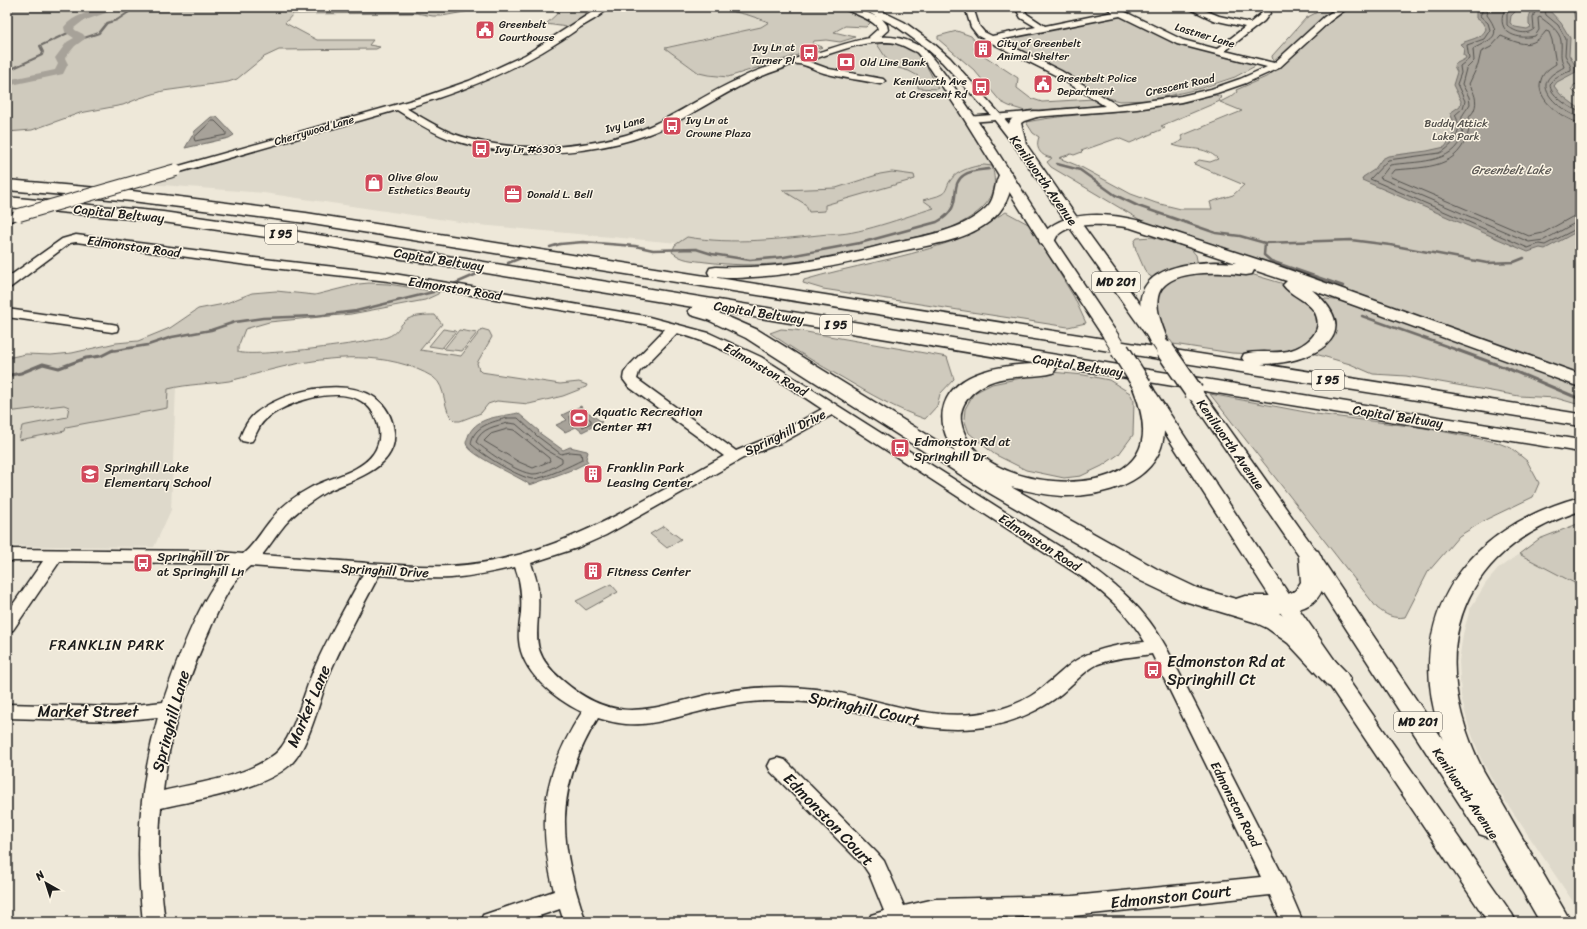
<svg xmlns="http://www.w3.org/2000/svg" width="1587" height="929" font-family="Sriracha,sans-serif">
  <rect width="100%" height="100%" fill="#eee8d9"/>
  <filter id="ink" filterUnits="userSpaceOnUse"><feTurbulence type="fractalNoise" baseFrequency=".025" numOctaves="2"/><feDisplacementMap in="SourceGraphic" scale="8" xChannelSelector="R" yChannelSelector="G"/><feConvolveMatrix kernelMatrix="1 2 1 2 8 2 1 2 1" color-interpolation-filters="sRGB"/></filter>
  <g filter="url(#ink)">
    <g fill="#ded9cb">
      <polygon points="605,7 714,7 748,15 769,22 761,27 665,47 691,68 708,75 745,79 850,45 882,39 912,45 948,87 992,166 984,165 973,167 961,172 949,184 942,194 924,200 935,208 871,228 836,235 828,234 767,240 702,240 687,237 678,243 479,225 264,193 149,184 230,154 426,99 495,74"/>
      <polygon points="176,387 171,510 154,547 7,546 7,412"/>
      <polygon points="1519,554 1580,586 1580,912 1498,790 1481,759 1468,724 1461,696 1459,661 1463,634 1470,609 1486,583 1499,568"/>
    </g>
    <g fill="#cfcabd" stroke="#76736c">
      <polygon points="7,7 484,7 481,9 442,16 433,16 416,13 293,14 285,23 317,40 373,40 369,45 380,47 376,49 279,50 264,57 237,79 228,82 163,91 140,98 123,105 80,113 32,130 7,132"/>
      <polygon points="547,7 605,7 574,28 546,24 559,12"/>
      <polygon points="714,7 838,7 871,22 866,27 845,26 834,32 855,37 853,38 840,42 826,40 814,41 812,44 823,47 728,77 708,75 699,73 665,48 761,27 769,22 748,15"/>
      <path d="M1327 7H1572L1576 20 1580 26V83L1574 85 1572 90 1580 98V377L1142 221 1051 167 1047 162 1052 158C1040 156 1035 148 1039 137L1033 133 1026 122C1077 112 1130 113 1182 103 1194 101 1208 93 1220 96L1222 98 1219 99 1220 101 1161 126 1165 128 1130 143 1118 138 1081 151 1082 152 1074 155 1071 154 1059 158 1081 167 1131 194 1156 203 1181 209H1212L1210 202 1233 195 1244 185 1194 164 1199 160 1210 162 1218 159C1204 145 1189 151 1173 145L1183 140 1181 136 1242 111 1220 102 1232 96 1237 92 1236 90 1266 77 1275 71 1272 56 1306 18Z"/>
      <polygon points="1121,13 1171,38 1265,64 1257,65 1235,77 1202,88 1150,100 1119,101 1094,94 990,39"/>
      <polygon points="957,31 971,36 976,42 974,49 1018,78 1017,88 1030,98 1042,102 1094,99 1101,104 1096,106 1025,111 1009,106 1001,102 974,70 938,39 938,36"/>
      <path d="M894 42C899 43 906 44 910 47 924 56 931 75 938 89L918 88V76L909 71 895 67 888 61 877 44Z"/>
      <path d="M984 165 992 166C996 180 996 193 985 205 976 215 965 221 953 227 934 234 913 237 894 242 828 257 774 271 706 262 692 260 683 261 672 252L675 245 687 237C733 245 781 239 828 234 854 237 907 216 934 208L923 200C929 198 937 197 942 194 947 191 947 185 950 181 956 171 973 166 984 165Z"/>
      <polygon points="892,172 914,175 915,179 825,205 825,211 809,212 805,204 782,190 836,188 880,174"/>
      <path d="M1006 212 1030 225 1074 297 1086 323 1068 327 823 289 803 283 804 280C851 266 900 259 947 243 964 238 989 221 1006 212Z"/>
      <polygon points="1152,237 1190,248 1196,255 1199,270 1247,273 1281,283 1302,296 1343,301 1580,385 1580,405 1556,398 1519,396 1406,376 1373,374 1350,364 1298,349 1258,354 1232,353 1173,344 1160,325 1154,307 1161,284 1146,273 1136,250 1134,242 1137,238"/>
      <path d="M369 283 388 284 439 292 438 294 425 300 351 314 269 322 245 329 238 347V352C251 358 370 343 387 337 398 333 398 327 405 321 412 315 426 315 435 315L442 324 420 350 461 356 482 329 489 331 492 337 477 363 479 370 481 372 560 384 579 382 587 385 586 387 563 396 529 404 497 401 488 404 481 413 460 421H455C441 411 448 387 433 377 388 350 330 356 282 367 264 371 247 377 229 381 209 384 188 384 168 389L167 408 66 427 65 431 19 440 22 426 67 417 69 407 64 405 7 412V358L26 354 51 355 72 353 116 343 138 341 170 328 198 309 224 304 252 293 276 291 315 295 359 284Z"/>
      <polygon points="443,329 456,331 442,348 429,346"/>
      <path d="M781 329 795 330 947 357 954 379 940 394 937 406 925 419C896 409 870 394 843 378 818 364 794 350 770 333Z"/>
      <polygon points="459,330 477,333 462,351 444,349"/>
      <polygon points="1051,372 1084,375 1109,380 1130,393 1134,401 1133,435 1119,454 1102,466 1081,476 1064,478 1026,470 994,454 969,433 964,419 965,409 974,393 992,384"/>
      <path d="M1210 394 1316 414 1425 428 1496 442 1511 448 1527 461 1539 483 1533 497 1487 519 1459 536 1428 572 1405 617C1393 619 1386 615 1377 608Z"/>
      <polygon points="1580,523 1580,586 1519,554 1539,539"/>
      <polygon points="664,526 681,539 667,548 650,534"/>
      <polygon points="611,584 618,592 586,610 576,601"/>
    </g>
    <g fill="#a7a299" stroke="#6f6c67">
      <path d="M1483 7H1520L1511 16 1510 23 1515 27 1527 29 1531 27 1529 25V18L1532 8 1549 7 1548 9 1561 23 1570 38 1569 55 1575 65 1576 72 1557 82 1554 86 1560 94 1580 109V230L1545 249 1540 248 1528 252 1362 180 1363 177 1374 170 1382 159 1388 156 1427 151 1445 147 1453 135 1455 125 1450 113 1460 106 1461 101 1453 85 1457 72 1454 66 1455 64 1465 59 1466 57 1463 55 1464 48 1460 44C1469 39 1482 39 1486 29L1482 22 1476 18V12Z"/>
      <polygon points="211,117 217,117 234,135 229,138 185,148 195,131"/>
      <polygon points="581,406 582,408 602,422 582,432 576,427 565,432 556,425 567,420 562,415"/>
      <path d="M518 413 539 431 538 432 563 450 570 447 587 451 588 452 586 459 588 462 574 469 530 485C521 477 467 455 466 443 466 441 468 437 469 434 478 416 501 417 518 413Z"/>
    </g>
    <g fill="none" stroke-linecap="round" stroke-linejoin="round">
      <g stroke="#54524e" stroke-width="1">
        <path d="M1484 7 1480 16 1488 23 1490 30 1484 39 1467 45 1469 59 1460 66 1461 73 1457 84 1465 101 1463 108 1455 115C1464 130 1454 146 1440 153L1388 160 1370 179 1528 248 1539 244 1545 245 1580 227"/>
        <path d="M1489 7 1487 15C1504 38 1490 39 1473 49L1474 61 1466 69 1462 84 1469 97 1470 104C1468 108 1463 113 1462 117 1461 123 1464 129 1462 135 1454 165 1414 161 1390 165L1380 178 1529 242 1544 240 1575 223 1580 222"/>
        <path d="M1506 7C1493 30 1514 41 1535 36L1539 30 1538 18 1540 17C1548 23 1560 31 1561 41 1562 53 1559 54 1564 67 1558 71 1550 74 1547 81 1540 95 1568 115 1580 117"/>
        <path d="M1513 7 1507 14V25C1514 32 1526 36 1534 29L1533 18 1536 7"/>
        <path d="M1544 7 1546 15 1558 25 1566 39 1565 55 1571 67V71C1565 73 1555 76 1551 82 1545 93 1572 109 1580 112"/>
        <polygon points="212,121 215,121 226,132 226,135 195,141 194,138"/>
        <path d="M1580 123C1564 120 1534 99 1541 80 1543 72 1550 68 1556 64L1552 40 1549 32 1546 31C1532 50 1520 44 1501 36L1491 47 1481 52 1478 65 1469 84C1474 92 1478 101 1474 110 1473 113 1470 115 1469 118 1468 122 1470 126 1469 130 1459 169 1427 167 1394 170L1390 175 1391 177 1529 236 1543 233 1572 217 1580 216"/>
        <polygon points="579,412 591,420 591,423 583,427 577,423 571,424 570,416"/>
        <path d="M507 418H518L537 436 561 454 570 452 581 453 582 460C572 465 543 479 533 479 519 478 481 454 471 444 473 426 492 422 507 418Z"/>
        <path d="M508 423 516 424 545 449 562 459V462C554 467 543 474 533 474 517 473 488 452 476 442 481 428 496 426 508 423Z"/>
        <polygon points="508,429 514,430 549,458 550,461 533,468 519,462 484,441 491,434"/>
      </g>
      <g stroke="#6f6c67" stroke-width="2">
        <polyline points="78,40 99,33 107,23 117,20 129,12 131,7"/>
        <polyline points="7,71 42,55 43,52 40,46 70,32"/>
      </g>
      <g stroke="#6f6c67" stroke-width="2.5">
        <polyline points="1057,164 1080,170 1115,195 1138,206 1216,233 1240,236 1265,243 1351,240 1390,245 1487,263 1514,262 1524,258"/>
        <polyline points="1265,243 1264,255 1271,261 1343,286"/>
        <path d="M550 247 560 244 583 242 635 246 653 250 696 249 712 254 750 260 784 257 860 243 937 222C966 207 947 186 964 175 971 170 981 170 989 169"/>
        <polyline points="508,263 521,258"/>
        <polyline points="454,284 477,274"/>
        <polyline points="1362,316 1460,351"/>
        <polyline points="111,351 148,345 172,337 211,330 235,322 263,318 316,316 356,311 433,292"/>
      </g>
      <g stroke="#6f6c67" stroke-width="3">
        <polyline points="1457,350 1509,369 1580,399"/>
        <polyline points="7,374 11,375 21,373 43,364 59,368 86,358 101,356 113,350"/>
      </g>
      <path fill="#a7a299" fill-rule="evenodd" d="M104 7H119L117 9 83 21 74 28 75 30 83 34 86 38 75 46 65 58 68 64 63 74 7 86V80L55 70 58 64 55 58 67 42 74 38 65 32 64 27C73 15 90 12 104 7Z"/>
      <defs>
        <g id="minor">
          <path d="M600 7H609C602 16 589 22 579 28 526 66 469 90 406 108 421 117 437 127 454 134 507 153 573 150 626 135 667 123 699 97 737 80 762 67 790 60 816 53 847 44 881 28 913 43 917 45 922 47 925 51L924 53C916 55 907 46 898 44 894 42 888 42 883 42 857 42 832 54 807 61L829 69 883 79 885 81 883 83 880 84C862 80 842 78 824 73 816 71 806 64 798 64 793 63 786 67 781 69 747 80 718 98 687 116 621 155 519 164 447 138 429 131 413 120 397 110L180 172H172L171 170 172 168 423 97 469 81 525 55Z"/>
          <path d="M965 7H973L979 26 984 32 992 36 1036 27 1021 18 1015 7H1023L1027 14 1045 26 1113 12 1105 7H1115L1183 40 1217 49 1245 27 1213 20 1186 7H1197L1219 16 1250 23 1262 13 1260 7H1268L1270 13 1264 21 1225 51 1274 63 1324 17 1339 7H1349L1330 21 1279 68 1246 83 1217 93 1181 102 1137 109 970 122 965 119 967 117 1105 106 1055 75 978 36 971 27ZM1120 16 1177 44 1267 67 1240 79 1211 89 1181 96 1117 105 1061 71 999 40Z"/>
          <polygon points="19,212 23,213 25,215 23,217 7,222 7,215"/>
          <path d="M76 235 255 258 388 273 645 316 709 333 761 357 1084 562C1119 587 1145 609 1166 647L1284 878 1303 922H1281L1270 895 1073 916 935 919 921 922H868L871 915 884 911 869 874 863 865 771 772 768 766 771 760 778 758 785 760 877 853 884 861 904 906 935 899 1073 896 1261 877 1152 654C1134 657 1115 657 1098 664 1084 671 1073 684 1061 694 1041 710 1014 722 990 726 932 737 879 715 824 704 806 701 787 701 769 701 745 701 721 706 698 712 660 721 638 731 598 718 553 791 559 844 586 922H564L560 909 521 922H480L483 915 554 891C537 821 542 774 582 712 555 699 521 672 519 640 518 631 520 622 521 613 522 596 521 582 515 567 494 572 473 576 451 578 427 579 403 577 379 575 363 606 346 636 332 668 320 694 311 746 290 765 260 791 199 799 161 808 157 846 160 884 165 922H143C135 849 139 788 158 717L116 721 7 718V704L116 707 163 702C176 663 201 593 231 564L60 561 13 630 7 632V613L43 561H7V549L210 551 243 554C254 545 261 532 270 521 280 507 295 496 310 488 330 477 359 473 373 454 380 444 381 433 377 422 374 413 370 406 361 401 336 386 284 402 265 420 258 426 257 434 252 441L247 442 242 441 240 438C243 429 248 419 256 413 292 384 387 367 394 432 398 469 351 480 326 492 317 497 309 503 301 509 284 522 275 539 262 555 297 558 332 560 367 563 395 565 422 567 449 566 551 562 638 503 724 456L629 387 623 379 624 373 629 366 665 329 644 324 388 281 255 266 76 242 70 243 11 287 7 288V278L62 239ZM677 333C732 348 775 378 822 409L775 435 736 451 637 379 639 372ZM832 415 1085 579C1109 597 1130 616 1145 642 1123 644 1100 647 1080 658 1068 664 1059 675 1048 683 1033 697 1012 707 992 711 931 725 875 696 816 689 783 685 749 687 716 693 654 706 618 729 562 680 525 648 541 633 538 592 538 582 534 573 531 563L577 548 606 535 743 458 785 441ZM250 566 363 574C347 605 328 636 314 669 304 691 293 740 275 754 244 778 200 782 163 791 169 734 187 679 211 627 221 604 231 581 250 566Z"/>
          <polygon points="7,309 112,324 117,325 118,328 117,331 112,332 7,317"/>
        </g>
        <g id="major">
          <path d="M842 7H855L877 17 860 7H873L904 22 934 44 950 58 1009 124C1011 114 1032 109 1040 112L1042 114 1040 116 1024 121 1021 123 1026 144 1078 219 1165 339 1163 342 1157 344 1151 342 1068 225 1017 149 990 114 942 62 926 48 896 26 882 19 887 25 888 30 878 39H870L869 37 878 29C876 20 852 13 844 9Z"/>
          <path d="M918 45 922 46C957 86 985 133 1014 178 1048 231 1083 283 1118 335L1116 338 1110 340 1104 338 1102 335 1040 241 964 119 930 68 913 48Z"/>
          <polygon points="1194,387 1200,388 1317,552 1497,820 1500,827 1497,834 1488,837 1479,834 1303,562 1186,392 1188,388"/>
          <polygon points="1150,392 1156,393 1292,599 1512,914 1516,922 1488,922 1278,609 1142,397 1144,393"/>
        </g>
        <g id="highway">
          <path d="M1006 171 1011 172 1013 175C1011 194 1005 210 989 222 963 242 927 245 897 252 848 263 802 274 753 277 739 278 723 279 710 276L708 272 710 268 716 267C749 268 783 266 816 260 843 256 870 248 896 242 928 235 962 231 986 208 997 198 993 183 1001 172Z"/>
          <path d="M7 180 132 191 306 213 1244 361 1242 358 1244 354C1259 350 1274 354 1288 351 1306 346 1326 331 1314 311 1306 299 1291 296 1283 285L1287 281 1254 270 1252 274 1246 275C1224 272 1164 267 1158 297 1155 312 1164 329 1168 342L1166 346 1159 348 1152 346C1147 338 1144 327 1142 317 1129 263 1200 260 1236 263L1131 228C1113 225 1071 220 1057 236 1056 238 1054 242 1053 244L1047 246 1041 244 1039 241C1054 208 1110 213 1140 221L1281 267 1580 374V387L1312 290C1370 338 1308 364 1261 364L1580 414V426L306 223 132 201 7 190Z"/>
          <path d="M7 197 163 212 287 230 1580 440V452L1149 382C1160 397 1167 421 1163 440 1154 484 1101 497 1062 496 1045 495 1028 491 1011 487L1157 569 1197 588 1236 599 1245 596H1274L1288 594 1295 591 1301 582 1299 557 1302 551 1310 549 1318 551C1328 567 1328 591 1312 603 1303 609 1289 612 1279 613L1306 631 1346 672 1350 679 1346 686 1337 689 1328 686 1288 643 1267 628 1254 622 1181 600 1141 581 986 491 746 338 708 320 691 315 688 311 693 307 287 240 163 222 7 207ZM712 310 1039 364C1020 364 1000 366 982 372 942 385 931 418 955 452L758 330ZM1053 366 1139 380 1135 381 1132 385C1146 420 1154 457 1110 475 1066 492 970 478 961 421 959 405 971 392 984 385 1006 373 1030 379 1053 373L1056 369Z"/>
          <path d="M1580 497V511C1453 552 1426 657 1483 770L1571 922H1540C1521 889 1502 855 1483 822 1467 793 1451 765 1441 735 1401 616 1466 528 1580 497Z"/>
        </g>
      </defs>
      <use href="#minor" stroke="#1c1c1c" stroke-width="3"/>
      <use href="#major" stroke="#1c1c1c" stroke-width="3"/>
      <use href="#highway" stroke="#1c1c1c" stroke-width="3"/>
      <use href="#minor" fill="#fcf5e5" fill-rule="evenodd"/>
      <use href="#major" fill="#fcf5e5" fill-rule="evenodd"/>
      <use href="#highway" fill="#fcf5e5" fill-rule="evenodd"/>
      <defs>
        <polyline id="minor-bridge" points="19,215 176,170"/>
        <g id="major-bridge-far1">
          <polyline points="1110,335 1120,351"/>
          <polyline points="1159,342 1165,351"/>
        </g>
        <g id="major-bridge">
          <polyline points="1120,350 1142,385"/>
          <polyline points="1165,350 1194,392"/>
        </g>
      </defs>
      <use href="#minor-bridge" stroke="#1c1c1c" stroke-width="14" stroke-linecap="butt"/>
      <use href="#major-bridge-far1" stroke="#1c1c1c" stroke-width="16" stroke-linecap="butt"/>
      <use href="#major-bridge" stroke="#1c1c1c" stroke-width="21" stroke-linecap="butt"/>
      <use href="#minor-bridge" stroke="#fcf5e5" stroke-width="12"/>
      <use href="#major-bridge-far1" stroke="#fcf5e5" stroke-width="14"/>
      <use href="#major-bridge" stroke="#fcf5e5" stroke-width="18"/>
    </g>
  </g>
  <defs>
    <symbol id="civic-square" viewBox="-11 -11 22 22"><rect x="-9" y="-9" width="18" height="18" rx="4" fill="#d1495b" stroke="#fcf5e5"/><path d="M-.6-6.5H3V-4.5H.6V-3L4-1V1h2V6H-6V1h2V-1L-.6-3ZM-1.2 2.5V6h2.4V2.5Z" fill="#fff"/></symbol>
    <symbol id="building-square" viewBox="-11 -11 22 22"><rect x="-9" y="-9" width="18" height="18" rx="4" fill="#d1495b" stroke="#fcf5e5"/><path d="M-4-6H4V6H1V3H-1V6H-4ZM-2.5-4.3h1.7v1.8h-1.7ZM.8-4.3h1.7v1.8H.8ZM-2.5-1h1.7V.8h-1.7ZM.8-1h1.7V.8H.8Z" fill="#fff"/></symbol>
    <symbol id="bus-square" viewBox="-11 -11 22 22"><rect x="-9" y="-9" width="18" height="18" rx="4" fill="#d1495b" stroke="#fcf5e5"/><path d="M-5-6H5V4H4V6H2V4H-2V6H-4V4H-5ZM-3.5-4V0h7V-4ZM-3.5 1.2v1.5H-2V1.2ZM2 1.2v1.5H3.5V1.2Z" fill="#fff"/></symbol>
    <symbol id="bank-square" viewBox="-11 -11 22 22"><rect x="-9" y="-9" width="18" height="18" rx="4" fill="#d1495b" stroke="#fcf5e5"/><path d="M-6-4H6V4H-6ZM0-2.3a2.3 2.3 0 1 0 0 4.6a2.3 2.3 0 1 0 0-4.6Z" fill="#fff"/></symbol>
    <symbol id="shop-square" viewBox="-11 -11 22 22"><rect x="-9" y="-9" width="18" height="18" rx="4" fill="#d1495b" stroke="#fcf5e5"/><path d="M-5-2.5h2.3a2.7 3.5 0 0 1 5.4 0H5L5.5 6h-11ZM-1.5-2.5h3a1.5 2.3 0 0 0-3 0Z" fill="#fff"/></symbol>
    <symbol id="office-square" viewBox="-11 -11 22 22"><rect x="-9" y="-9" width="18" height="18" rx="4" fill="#d1495b" stroke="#fcf5e5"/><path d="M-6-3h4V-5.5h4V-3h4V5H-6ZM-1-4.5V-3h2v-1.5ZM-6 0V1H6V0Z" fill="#fff"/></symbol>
    <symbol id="stadium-square" viewBox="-11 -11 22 22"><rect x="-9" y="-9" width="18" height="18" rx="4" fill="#d1495b" stroke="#fcf5e5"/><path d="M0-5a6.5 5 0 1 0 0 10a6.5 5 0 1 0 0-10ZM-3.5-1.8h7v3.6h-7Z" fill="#fff"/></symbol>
    <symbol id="school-square" viewBox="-11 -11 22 22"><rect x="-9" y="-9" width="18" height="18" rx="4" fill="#d1495b" stroke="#fcf5e5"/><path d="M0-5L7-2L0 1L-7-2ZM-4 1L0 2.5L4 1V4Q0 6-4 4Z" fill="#fff"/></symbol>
  </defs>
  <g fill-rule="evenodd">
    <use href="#civic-square" x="474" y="19" width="22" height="22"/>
    <use href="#building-square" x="972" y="38" width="22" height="22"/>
    <use href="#bus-square" x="798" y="42" width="22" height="22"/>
    <use href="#bank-square" x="835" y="51" width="22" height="22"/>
    <use href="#civic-square" x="1032" y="73" width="22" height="22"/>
    <use href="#bus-square" x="970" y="76" width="22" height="22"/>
    <use href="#bus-square" x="661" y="115" width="22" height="22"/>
    <use href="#bus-square" x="470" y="138" width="22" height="22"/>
    <use href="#shop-square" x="363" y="172" width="22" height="22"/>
    <use href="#office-square" x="502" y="183" width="22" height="22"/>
    <use href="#stadium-square" x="568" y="407" width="22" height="22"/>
    <use href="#bus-square" x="889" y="437" width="22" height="22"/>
    <use href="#school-square" x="79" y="463" width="22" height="22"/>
    <use href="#building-square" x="582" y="463" width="22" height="22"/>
    <use href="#bus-square" x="132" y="552" width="22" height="22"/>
    <use href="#building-square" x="582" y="560" width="22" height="22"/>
    <use href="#bus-square" x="1142" y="659" width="22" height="22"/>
  </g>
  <g text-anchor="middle" stroke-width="3" stroke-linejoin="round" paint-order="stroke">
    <g font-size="11" fill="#1c1c1c" stroke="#fcf5e5" text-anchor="start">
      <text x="499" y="28">Greenbelt<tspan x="499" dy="13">Courthouse</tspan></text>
      <text x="997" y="47">City of Greenbelt<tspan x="997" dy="13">Animal Shelter</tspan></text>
      <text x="795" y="51" text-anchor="end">Ivy Ln at<tspan x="795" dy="13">Turner Pl</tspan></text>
      <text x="860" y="66">Old Line Bank</text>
      <text x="1057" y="82">Greenbelt Police<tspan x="1057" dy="13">Department</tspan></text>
      <text x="967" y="85" text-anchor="end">Kenilworth Ave<tspan x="967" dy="13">at Crescent Rd</tspan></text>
      <text x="686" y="124">Ivy Ln at<tspan x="686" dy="13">Crowne Plaza</tspan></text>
      <text x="495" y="153">Ivy Ln #6303</text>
      <text x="388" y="181">Olive Glow<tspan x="388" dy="13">Esthetics Beauty</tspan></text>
      <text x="527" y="198">Donald L. Bell</text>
    </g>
    <g font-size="11" fill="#1c1c1c" stroke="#fcf5e5">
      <text transform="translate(1205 35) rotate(17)" y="4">Lastner Lane</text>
      <text transform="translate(1180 85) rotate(-12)" y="4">Crescent Road</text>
      <text transform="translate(625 124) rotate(-15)" y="4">Ivy Lane</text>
      <text transform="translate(314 130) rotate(-16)" y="4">Cherrywood Lane</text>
    </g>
    <g font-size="11" fill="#52504c" stroke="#fcf5e5">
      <text x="1456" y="127">Buddy Attick<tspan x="1456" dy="13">Lake Park</tspan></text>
    </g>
    <g font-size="12" font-style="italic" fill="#5b5854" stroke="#fcf5e5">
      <text x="1511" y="174">Greenbelt Lake</text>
    </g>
    <g fill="#fcf5e5" stroke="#5f5d58" stroke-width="1">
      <rect x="265" y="224" width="32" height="20" rx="3"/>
      <rect x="1092" y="272" width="48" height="20" rx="3"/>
      <rect x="820" y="315" width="32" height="20" rx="3"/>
      <rect x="1312" y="370" width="32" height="20" rx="3"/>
      <rect x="1394" y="712" width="48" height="20" rx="3"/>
    </g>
    <g font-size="12" font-weight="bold" fill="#1c1c1c">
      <text x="281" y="238">I 95</text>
      <text x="1116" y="286">MD 201</text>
      <text x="836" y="329">I 95</text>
      <text x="1328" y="384">I 95</text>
      <text x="1418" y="726">MD 201</text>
    </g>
    <g font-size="13" fill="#1c1c1c" stroke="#fcf5e5">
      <text transform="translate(1044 180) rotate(55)" y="5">Kenilworth Avenue</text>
      <text transform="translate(119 213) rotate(6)" y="5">Capital Beltway</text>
      <text transform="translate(134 246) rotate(8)" y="5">Edmonston Road</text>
      <text transform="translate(439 259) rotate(9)" y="5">Capital Beltway</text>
      <text transform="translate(455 288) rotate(9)" y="5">Edmonston Road</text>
      <text transform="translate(759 312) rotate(9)" y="5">Capital Beltway</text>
      <text transform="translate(1078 365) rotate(9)" y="5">Capital Beltway</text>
      <text transform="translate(766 369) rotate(30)" y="5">Edmonston Road</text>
      <text transform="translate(1398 416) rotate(9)" y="5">Capital Beltway</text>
      <text transform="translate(785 432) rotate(-26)" y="5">Springhill Drive</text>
      <text transform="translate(1231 444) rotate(55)" y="5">Kenilworth Avenue</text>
      <text transform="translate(1040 542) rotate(33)" y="5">Edmonston Road</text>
      <text transform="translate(385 570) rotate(3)" y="5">Springhill Drive</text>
      <text transform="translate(1466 793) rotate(56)" y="5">Kenilworth Avenue</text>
      <text transform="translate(1236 804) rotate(63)" y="5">Edmonston Road</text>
    </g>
    <g font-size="13" fill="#1c1c1c" stroke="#fcf5e5" text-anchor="start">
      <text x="593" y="416">Aquatic Recreation<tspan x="593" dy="15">Center #1</tspan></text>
      <text x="914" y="446">Edmonston Rd at<tspan x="914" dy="15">Springhill Dr</tspan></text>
      <text x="104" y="472">Springhill Lake<tspan x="104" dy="15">Elementary School</tspan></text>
      <text x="607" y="472">Franklin Park<tspan x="607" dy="15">Leasing Center</tspan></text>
      <text x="157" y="561">Springhill Dr<tspan x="157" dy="15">at Springhill Ln</tspan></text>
      <text x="607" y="576">Fitness Center</text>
    </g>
    <g font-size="14" letter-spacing="1" fill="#1c1c1c" stroke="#fcf5e5">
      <text x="107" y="650">FRANKLIN PARK</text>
    </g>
    <g font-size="16" fill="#1c1c1c" stroke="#fcf5e5" text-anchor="start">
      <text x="1167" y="667">Edmonston Rd at<tspan x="1167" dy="18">Springhill Ct</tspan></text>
    </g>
    <g font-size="16" fill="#1c1c1c" stroke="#fcf5e5">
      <text transform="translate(308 706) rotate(-67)" y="6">Market Lane</text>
      <text transform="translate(864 708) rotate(12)" y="6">Springhill Court</text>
      <text x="88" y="717">Market Street</text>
      <text transform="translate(170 721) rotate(-75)" y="6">Springhill Lane</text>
      <text transform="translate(829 819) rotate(46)" y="6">Edmonston Court</text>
      <text transform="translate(1171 896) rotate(-6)" y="6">Edmonston Court</text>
    </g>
  </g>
  <rect width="1587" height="929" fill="none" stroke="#fcf5e5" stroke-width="24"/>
  <rect x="12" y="12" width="1563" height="905" fill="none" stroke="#1c1c1c" stroke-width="1.5" filter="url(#ink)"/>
  <g transform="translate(46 883) rotate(321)" stroke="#fcf5e5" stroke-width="3" paint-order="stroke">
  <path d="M0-3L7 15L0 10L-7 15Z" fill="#1c1c1c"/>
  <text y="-6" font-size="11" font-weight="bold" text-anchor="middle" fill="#1c1c1c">N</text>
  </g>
</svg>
